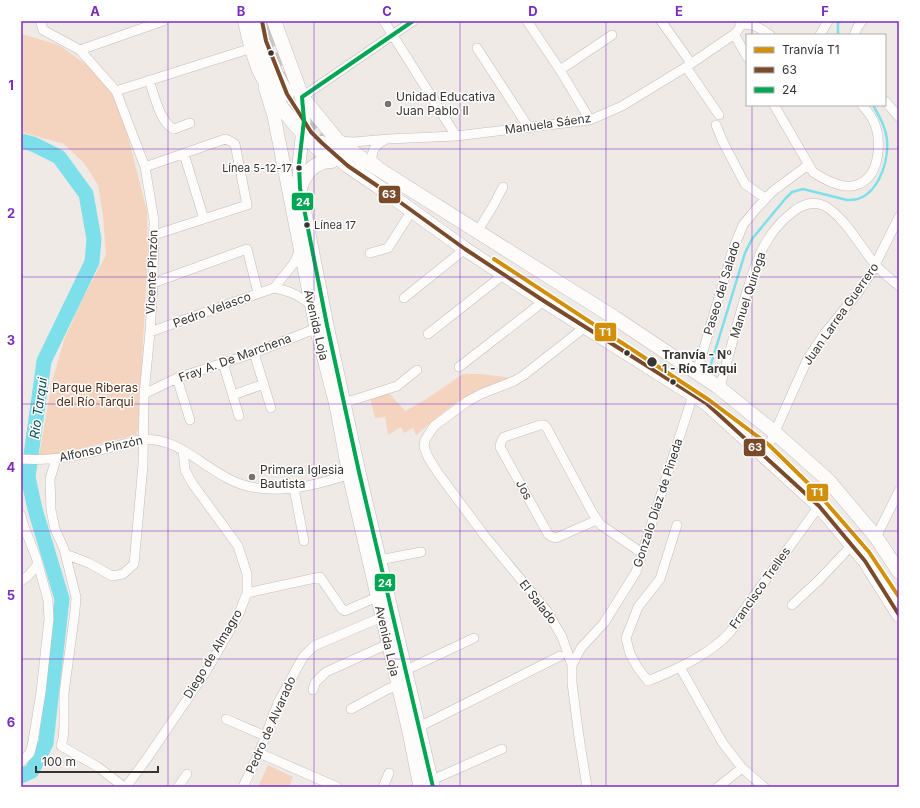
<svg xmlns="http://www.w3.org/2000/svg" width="920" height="808" font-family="Inter,sans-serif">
<rect width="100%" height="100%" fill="#f0eae7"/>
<!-- green -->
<path fill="#f4d3bf" d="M22 34 59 45 91 68 116 98 129 141 147 211 148 256 138 428 136 435 47 457 39 455 52 382 64 340 84 296 106 255 103 216 98 185 84 163 64 144 21 132Z
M463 374H481L512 378 474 392 455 403 416 435 413 428 404 433 401 427 388 435 385 417 375 418 370 398 388 392 405 411C426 401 444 386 463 374Z
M268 765 293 777 289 787H258Z"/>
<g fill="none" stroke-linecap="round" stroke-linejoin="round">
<!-- stream -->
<path stroke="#7cdfea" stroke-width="2.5" d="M838 35V23L840 21
M708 374 745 253 752 239 785 199 792 192 803 189 847 200C876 202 889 164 887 140 886 127 879 116 873 105"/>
<!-- river -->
<path stroke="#7cdfea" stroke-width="15" d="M21 141 33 144 59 157 86 194 94 239 92 262 44 361 28 477 35 509 62 599 46 743 32 771 21 776"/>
<!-- primary-tunnel -->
<path stroke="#cbc5c3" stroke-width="14" stroke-dasharray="14 7" stroke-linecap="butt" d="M262 21 268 44
M269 33 288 84 293 91
M283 84C292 105 306 127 322 143"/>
<!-- street casing -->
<g stroke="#c1bdba" stroke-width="10">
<path id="street" d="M42 21 41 23 43 30 80 50 116 91 145 167 154 220 153 283 150 332 144 394 143 465 134 564 123 574 112 576 89 563 65 554
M384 21 456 136
M527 21 560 70 590 120
M661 21 691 63
M740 25C752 22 761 29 770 35
M734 34 747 57
M820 35 828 21
M854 35 857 28 862 21
M477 48 529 128
M80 50 163 21
M686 67 719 115
M560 70 612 35
M149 80C154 94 160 123 174 129L190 123
M116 91 252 48
M302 97 413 21
M885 101 899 117
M774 105 813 172C825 180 844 191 859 184 881 175 882 138 873 120 870 114 866 110 862 105
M716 125 723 142 745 184 765 198
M339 141 354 142 388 139 456 136 590 120 622 106 686 67 736 33 740 27V21
M184 154 204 219
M379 166 372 160C372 149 375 145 385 140
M145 167 225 139 230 141 235 144 247 205 154 235
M477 232 493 206 503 187
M370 253 388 248 409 215
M153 283 247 249 258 293
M274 288 294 263 300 250
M404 298 465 249
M585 327 524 375 514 381 481 394 468 401 434 426 425 440 424 447 428 457 438 473 484 535 547 611 562 637 572 665V683L579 737 587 787
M150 332 274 288C290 291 299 295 312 306
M428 334 503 275
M254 353 271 408
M223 363 239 416
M459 367 544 301
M697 372 732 252 743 225 756 209 773 191 808 165
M177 378 190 420
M720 387C729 355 737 323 747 291 752 276 756 260 764 246 771 233 782 220 794 211 803 204 814 201 825 206 845 218 860 246 874 263 881 272 891 279 899 286
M144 394 177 378 254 353 322 326
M233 395 264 384
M338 405 397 386 417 370
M764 456 808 358 825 333 856 295 871 273 899 217
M21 459C63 462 102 450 142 439 178 438 199 464 229 479 267 499 315 486 353 473
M56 459 50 479 51 510 55 529 64 549 76 597 75 611 64 693V727L63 739 61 746 98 767 124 787
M294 488 304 541
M21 515 23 524 36 557 48 600 49 619 41 692 33 741 30 753 21 762
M597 520 556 538 552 537 548 534 500 447 501 442 504 437 540 425H544L547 428 592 512 601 525 642 553
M677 525 660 579 638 607 626 638 630 654 638 668 648 681C677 669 710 655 731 631 735 626 738 620 741 614L819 506
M876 537 899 491
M379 560 421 552
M21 581 28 576 38 564
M247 593 320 577 342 609 345 611 377 597
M792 605 819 580 852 545
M572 665 581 648 604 623 636 572 693 395
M680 667 722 742 742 768 764 787
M406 670 474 638
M313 690 315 683 326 672 388 644
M351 709 388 689 398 685
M226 719 265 736
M419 727 560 656
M259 753 337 787
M432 780 502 749
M126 787 148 757 207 670 238 616 247 593V574L238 546 192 483 185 470 183 450
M178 787 187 774
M243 787 259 753 278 703 303 657 314 646 382 617
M383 787 389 773
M718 787 742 768"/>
</g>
<!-- secondary casing -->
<g stroke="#c1bdba" stroke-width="14">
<path id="secondary" d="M265 87 274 116 316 328 336 405 349 475 409 732 420 787
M302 97 304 120 299 164 300 188 327 325 359 472 433 787"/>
</g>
<!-- primary casing -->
<g stroke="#c1bdba" stroke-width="15">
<path id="primary" d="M245 21C249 38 253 58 261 74 277 105 299 132 325 155
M251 21 258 31 276 74 287 94
M274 21 302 97 338 141 364 160 615 318 717 386 774 432 828 480 876 537 899 572
M322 143 348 166 379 187 465 249 544 301 706 403 819 506 865 561 899 615
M300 188C305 173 314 161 332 161"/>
</g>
<!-- street -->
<use href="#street" stroke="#fdfcfb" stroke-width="9"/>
<!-- secondary -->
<use href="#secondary" stroke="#fdfcfb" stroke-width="13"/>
<!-- primary -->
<use href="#primary" stroke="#fdfcfb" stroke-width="14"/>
<!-- bus-1 casing -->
<g stroke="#fff" stroke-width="7">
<path id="bus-1" d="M262 21 266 41 287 94 311 132 322 143 348 166 379 187 465 249 544 301 706 403 819 506 865 561 899 615"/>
</g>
<!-- bus-2 casing -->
<g stroke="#fff" stroke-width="7">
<path id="bus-2" d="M413 21 302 97 304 120 299 164 300 188 327 325 359 472 433 787"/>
</g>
<!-- bus-1 -->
<use href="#bus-1" stroke="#7a4b2a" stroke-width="4"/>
<!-- bus-2 -->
<use href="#bus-2" stroke="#00a651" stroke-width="4"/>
<!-- tram-1 casing -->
<g stroke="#fff" stroke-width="7">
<path id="tram-1" d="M494 259 709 400 769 445 815 490 869 552 899 597"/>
</g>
<!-- tram-1 -->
<use href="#tram-1" stroke="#d18f0a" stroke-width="4"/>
</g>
<!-- grid -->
<path fill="none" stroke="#7b2cbf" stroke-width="1" stroke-opacity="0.55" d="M168 21V787M314 21V787M460 21V787M606 21V787M752 21V35M752 105V787M21 149H899M21 277H899M21 404H899M21 531H899M21 659H899"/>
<!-- markers -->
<g fill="#373331" stroke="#fff" stroke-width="1.5">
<circle cx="271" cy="53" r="3.5"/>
<circle cx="299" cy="168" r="3.5"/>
<circle cx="307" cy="225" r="3.5"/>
<circle cx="627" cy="353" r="3.5"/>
<circle cx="652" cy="362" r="5.5"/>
<circle cx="673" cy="382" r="3.5"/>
</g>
<g fill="#787371" stroke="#fff" stroke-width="1.5">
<circle cx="388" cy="104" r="4"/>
<circle cx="252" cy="477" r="4"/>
</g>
<g text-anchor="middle" stroke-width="3" stroke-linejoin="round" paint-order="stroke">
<!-- bus labels -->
<g font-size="11" fill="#373331" stroke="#fff" text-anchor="end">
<text x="292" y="172">Línea 5-12-17</text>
<text x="314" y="229" text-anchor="start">Línea 17</text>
</g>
<!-- poi labels -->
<g font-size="12" fill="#373331" stroke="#fff" text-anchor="start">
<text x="396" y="101">Unidad Educativa<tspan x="396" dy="14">Juan Pablo II</tspan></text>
<text x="260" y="474">Primera Iglesia<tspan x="260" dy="14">Bautista</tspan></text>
</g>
<!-- street labels -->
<g font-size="12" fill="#373331" stroke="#fff">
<text transform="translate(548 124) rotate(-8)" y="4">Manuela Sáenz</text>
<text transform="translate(152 272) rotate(-88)" y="4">Vicente Pinzón</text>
<text transform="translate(722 288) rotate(-73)" y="4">Paseo del Salado</text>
<text transform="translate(748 295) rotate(-72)" y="4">Manuel Quiroga</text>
<text transform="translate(212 310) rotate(-20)" y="4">Pedro Velasco</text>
<text transform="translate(841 314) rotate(-55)" y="4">Juan Larrea Guerrero</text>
<text transform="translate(316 325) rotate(77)" y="4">Avenida Loja</text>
<text transform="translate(235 358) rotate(-20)" y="4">Fray A. De Marchena</text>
<text transform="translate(101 449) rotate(-12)" y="4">Alfonso Pinzón</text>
<text transform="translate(524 490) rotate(61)" y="4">Jos</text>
<text transform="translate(658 503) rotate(-72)" y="4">Gonzalo Díaz de Pineda</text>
<text transform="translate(760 588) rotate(-55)" y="4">Francisco Trelles</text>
<text transform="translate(538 602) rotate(52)" y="4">El Salado</text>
<text transform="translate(387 641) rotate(77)" y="4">Avenida Loja</text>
<text transform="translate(213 654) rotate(-59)" y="4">Diego de Almagro</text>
<text transform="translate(271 725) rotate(-66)" y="4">Pedro de Alvarado</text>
</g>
<!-- stop labels -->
<g font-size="12" font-weight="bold" fill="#373331" stroke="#fff" text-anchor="start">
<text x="662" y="359">Tranvía - Nº<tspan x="662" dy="14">1 - Río Tarqui</tspan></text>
</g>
<!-- park labels -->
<g font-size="12" fill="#4f2d17" stroke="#fff">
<text x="95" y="392">Parque Riberas<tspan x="95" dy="14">del Río Tarqui</tspan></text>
</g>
<!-- water labels -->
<g font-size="13" font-style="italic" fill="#0e4d54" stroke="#fff">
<text transform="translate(38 408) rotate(-82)" y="5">Río Tarqui</text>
</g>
</g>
<g stroke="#fff" stroke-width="1.5">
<rect x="378" y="185" width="23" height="19" rx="4" fill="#7a4b2a"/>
<rect x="291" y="192" width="23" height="19" rx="4" fill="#00a651"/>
<rect x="594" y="322" width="23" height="20" rx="4" fill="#d18f0a"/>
<rect x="743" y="438" width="23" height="19" rx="4" fill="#7a4b2a"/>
<rect x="806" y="483" width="23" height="19" rx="4" fill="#d18f0a"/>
<rect x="374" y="573" width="22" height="19" rx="4" fill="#00a651"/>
</g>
<g font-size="11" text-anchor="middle" font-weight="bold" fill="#fff">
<text x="389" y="198">63</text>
<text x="303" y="206">24</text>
<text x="605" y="336">T1</text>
<text x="755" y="451">63</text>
<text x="817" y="496">T1</text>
<text x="385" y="587">24</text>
</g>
<!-- border -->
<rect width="920" height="808" fill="none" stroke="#ffffff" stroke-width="44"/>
<!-- legend -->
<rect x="746" y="34" width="140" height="72" fill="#ffffff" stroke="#afadad"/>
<rect x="754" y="47" width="20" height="6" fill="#d18f0a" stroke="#afadad"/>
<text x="782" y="54" font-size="12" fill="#373331">Tranvía T1</text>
<rect x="754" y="67" width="20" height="6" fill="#7a4b2a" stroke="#afadad"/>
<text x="782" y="74" font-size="12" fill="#373331">63</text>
<rect x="754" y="87" width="20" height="6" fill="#00a651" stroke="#afadad"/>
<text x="782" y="94" font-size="12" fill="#373331">24</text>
<!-- scale -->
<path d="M36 766v6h122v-6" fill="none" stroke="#373331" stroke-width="2"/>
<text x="42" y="766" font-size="12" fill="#373331" stroke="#ffffff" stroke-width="3" paint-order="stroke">100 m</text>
<rect x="22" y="22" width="876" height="764" fill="none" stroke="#7b2cbf" stroke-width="1.5"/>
<g font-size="13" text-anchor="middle" font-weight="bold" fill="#7b2cbf">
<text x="95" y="16">A</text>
<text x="241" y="16">B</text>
<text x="387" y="16">C</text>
<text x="533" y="16">D</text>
<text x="679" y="16">E</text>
<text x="825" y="16">F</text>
<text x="11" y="90">1</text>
<text x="11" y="218">2</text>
<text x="11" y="345">3</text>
<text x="11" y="472">4</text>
<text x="11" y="600">5</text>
<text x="11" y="727">6</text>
</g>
</svg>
